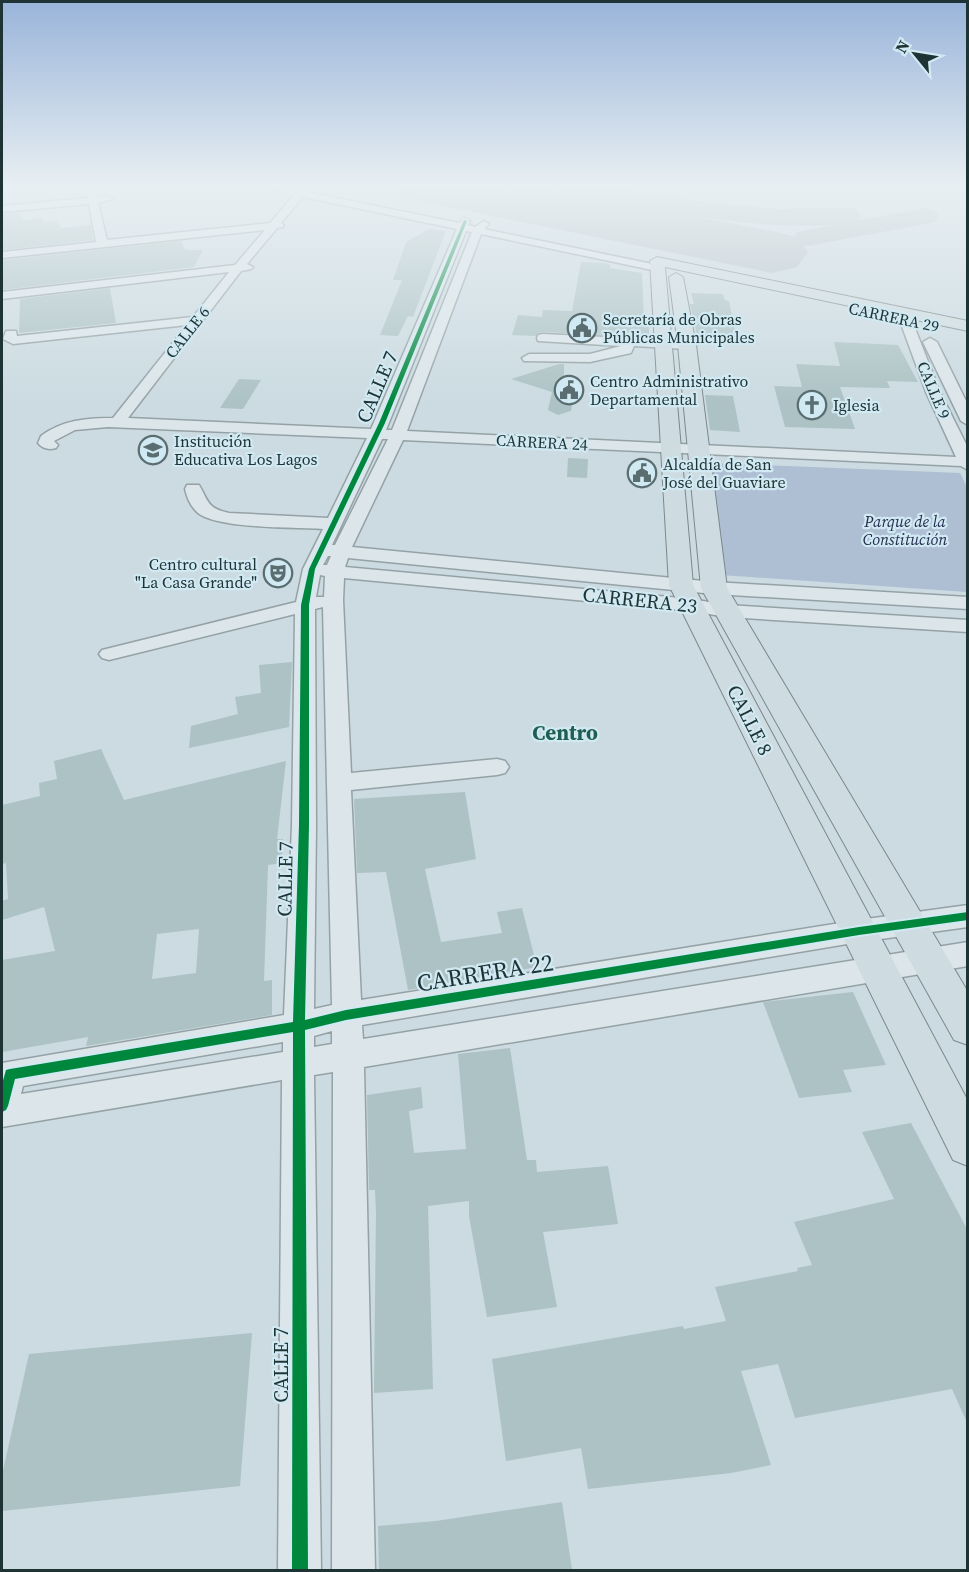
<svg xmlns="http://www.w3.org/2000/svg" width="969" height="1572" font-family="'Source Serif 4',serif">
<rect width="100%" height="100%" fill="#cbdbe1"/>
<!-- green -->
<path fill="#aebed3" d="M711 463 960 473 967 487V592L721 575Z"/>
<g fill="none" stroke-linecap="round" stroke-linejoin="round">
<!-- taxiway -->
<path fill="#b4c0c5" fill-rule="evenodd" d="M548 184H602L704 202 776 209 848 208 857 210 861 216 858 220 926 208 935 210 939 216 935 222 926 224 807 246 797 244 793 238 797 232 834 225C741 230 650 208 560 191L551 189Z"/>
<!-- runway -->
<path fill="#b4c0c5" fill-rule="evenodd" d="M394 184H521L772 231 797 237 808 252 797 267 772 273 424 202 403 197Z"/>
</g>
<!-- building -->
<path fill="#acc2c4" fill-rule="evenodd" d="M19 213 24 220 42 218 44 222 56 221 61 228 91 225 93 240 2 250V214Z
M429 229 446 231 413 317 408 316 398 336 380 335 402 280H393L406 242Z
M181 241 185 250H203L194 267 2 290V260Z
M581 262 605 263 610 265V268L642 273 644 320 649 321V337L543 332 538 333 535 336 512 335 518 315 542 317 543 310 572 311Z
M110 288 116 323 19 333 20 299Z
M691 293 723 294 725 300 729 301 737 340H698L690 304H694Z
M834 342 898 345 918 382 887 381 890 388 840 387 855 429 785 427 774 386 802 387 796 364 840 366Z
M559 364H564V384L576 381 571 411 558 415 548 410 552 392 511 379Z
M239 379 261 380 243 409 220 408Z
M705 395 733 396 740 432 710 430Z
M568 458 588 459 587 478 567 477Z
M631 461 652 462V483L631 482Z
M292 662 289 727 189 748 191 726 238 714 235 697 261 693 259 665Z
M101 749 124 800 286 761 277 839H283L282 863 268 865 264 981 272 980V1015L86 1046 88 1037 2 1052V960L55 951 44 907 2 920V901L8 899 6 863 2 864V805L40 796 39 783 57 779 54 761ZM199 929 196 973 152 979 157 934Z
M465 792 476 859 425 869 441 942 502 933 497 912 522 908 537 967 408 990 386 872 357 873 354 799Z
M853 992 886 1065 843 1070 852 1092 799 1098 763 1002Z
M510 1048 527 1160H536L537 1172 608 1166 618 1224 543 1232 557 1307 487 1317 469 1216V1201L428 1206 433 1389 374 1393 376 1212 375 1190H369L367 1095 421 1087 423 1108 409 1111 414 1153 466 1149 458 1054Z
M911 1123 968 1231V1425L952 1389 795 1418 778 1364 741 1371 771 1465 731 1473 588 1489 581 1448 506 1461 492 1359 683 1326 684 1329 726 1321 715 1287 798 1271 797 1268 812 1265 794 1222 894 1199 862 1132Z
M252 1333 240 1486 2 1511V1475L29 1354Z
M562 1502 572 1570H379L378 1526 436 1521Z"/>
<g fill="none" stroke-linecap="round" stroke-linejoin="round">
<!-- minor casing -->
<g stroke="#94a2a6" stroke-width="3">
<path id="minor" d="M87 184H93L97 197 108 196 113 199 98 203 107 240 270 223 294 195 251 184H269L298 190 304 186 309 189 307 192 459 223 465 218 470 221 468 225 475 227 484 221 489 224 484 229 657 265 663 268 657 271 481 234 407 431 956 457 926 392 897 313 903 309 909 313 940 392 968 448V470L961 466 403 440 352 547 714 582 968 597V609L714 594 348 558 345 567 691 599 727 605 968 620V632L727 617 691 611 344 578 343 600 351 773 497 759 505 761 509 767 505 773 497 775 351 790 361 1000 859 920 968 905V927L859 942 362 1025 363 1039 968 942V966L364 1067 375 1570H332L333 1072 314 1075 321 1570H278L282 1080 2 1127V1063L284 1015 292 825 295 614 109 660 102 658 99 654 102 650 296 602 303 569 323 529C294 527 219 529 198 513 191 507 187 498 185 489L187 485H199C209 502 207 508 229 513L328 518 367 438 108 427 75 430 54 441 58 445 56 448C49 450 43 449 38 443L41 436C62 420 87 418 113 418L187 325 13 344 3 339 6 331H16L17 336 193 317 229 272 2 299V292L235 265 265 230 2 258V252L96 242 89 204 2 212V206L88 198ZM303 197 457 229 371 429 128 418 241 271 251 269 253 267 247 264 277 228 283 227 284 225 281 223ZM466 231 472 232 392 430H386ZM382 439H388L335 545H332ZM328 556H331L327 565H323ZM320 575 325 576 324 597H316ZM323 607 332 1005 314 1009 316 825 315 609ZM332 1031V1044L314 1047V1036ZM283 1042V1052L21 1094 23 1086Z
M543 334 687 341 694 345 687 349 634 346 631 353 590 362 524 361 522 358 529 354H590L621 346 538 341 537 338 538 335Z
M930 338 937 342 968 405V425L961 421 923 342Z"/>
</g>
<!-- major casing -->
<g stroke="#7b888c" stroke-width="2">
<path id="major" d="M657 257 968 321V331L665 267 693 585 968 1101V1166L953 1160 669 585 650 261Z
M676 273 683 277 696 345 727 588 968 992V1045L954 1040 701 588 678 345 669 277Z"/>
</g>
<!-- minor -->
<use href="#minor" fill="#dce6ea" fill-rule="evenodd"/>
<!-- major -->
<use href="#major" fill="#cedce1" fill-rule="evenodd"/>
<!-- cycleway casing -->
<g stroke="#d1e9f3" stroke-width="4">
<path id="cycleway" d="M464 220 467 221 385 423 315 569 309 605V825L305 1020 346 1010 859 927 968 912V920L859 935 346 1020 305 1030 308 1570H292L293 1032 15 1079 8 1106 6 1110 2 1112V1084L6 1070 10 1069 293 1022 299 825 301 605 309 569 379 423Z"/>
</g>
<!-- cycleway -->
<use href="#cycleway" fill="#00873e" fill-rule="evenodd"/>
</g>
<!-- sky -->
<linearGradient id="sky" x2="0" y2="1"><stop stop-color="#99b4da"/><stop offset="0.46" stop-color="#e8eff2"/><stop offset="1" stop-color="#e8eff2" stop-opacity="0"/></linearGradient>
<rect width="969" height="404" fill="url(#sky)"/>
<!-- icons -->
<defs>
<g id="civic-ring" transform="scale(1.5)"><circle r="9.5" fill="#d1e9f3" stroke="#5a6e71" stroke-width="1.5"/><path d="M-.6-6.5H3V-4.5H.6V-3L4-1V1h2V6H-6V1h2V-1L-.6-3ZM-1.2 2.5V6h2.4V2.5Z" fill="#5a6e71"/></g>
<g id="church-ring" transform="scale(1.5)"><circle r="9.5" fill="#d1e9f3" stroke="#5a6e71" stroke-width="1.5"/><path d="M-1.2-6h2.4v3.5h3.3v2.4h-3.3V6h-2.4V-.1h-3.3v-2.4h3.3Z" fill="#5a6e71"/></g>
<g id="school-ring" transform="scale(1.5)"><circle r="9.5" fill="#d1e9f3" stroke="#5a6e71" stroke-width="1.5"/><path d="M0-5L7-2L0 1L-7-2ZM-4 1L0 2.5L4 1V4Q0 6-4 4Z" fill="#5a6e71"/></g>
<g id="theatre-ring" transform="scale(1.5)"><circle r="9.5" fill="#d1e9f3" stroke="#5a6e71" stroke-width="1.5"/><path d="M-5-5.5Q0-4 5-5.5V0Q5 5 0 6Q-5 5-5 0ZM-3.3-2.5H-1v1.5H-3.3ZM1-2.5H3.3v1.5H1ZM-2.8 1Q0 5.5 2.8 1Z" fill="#5a6e71"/></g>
</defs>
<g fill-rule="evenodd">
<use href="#civic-ring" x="582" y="328"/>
<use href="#civic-ring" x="569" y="390"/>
<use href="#church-ring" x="812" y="405"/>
<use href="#school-ring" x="153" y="450"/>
<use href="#civic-ring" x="642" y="473"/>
<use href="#theatre-ring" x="278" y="573"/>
</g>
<g text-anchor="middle" stroke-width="4.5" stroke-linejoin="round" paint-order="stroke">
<!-- far-street labels -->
<g font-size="16" fill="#1d3334" stroke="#d1e9f3">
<text transform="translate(894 317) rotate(12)" y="6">CARRERA 29</text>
<text transform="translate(187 332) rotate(-52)" y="6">CALLE 6</text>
<text transform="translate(934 390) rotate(67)" y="6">CALLE 9</text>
<text transform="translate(542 442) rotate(3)" y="6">CARRERA 24</text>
</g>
<!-- far-poi labels -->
<g font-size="16" fill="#1d3334" stroke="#d1e9f3" text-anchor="start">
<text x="603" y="325">Secretaría de Obras<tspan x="603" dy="18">Públicas Municipales</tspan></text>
<text x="590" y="387">Centro Administrativo<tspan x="590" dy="18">Departamental</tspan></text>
<text x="833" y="411">Iglesia</text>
<text x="174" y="447">Institución<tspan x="174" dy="18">Educativa Los Lagos</tspan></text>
<text x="663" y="470">Alcaldía de San<tspan x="663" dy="18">José del Guaviare</tspan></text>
<text x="257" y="570" text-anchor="end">Centro cultural<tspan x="257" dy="18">"La Casa Grande"</tspan></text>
</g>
<!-- far-park labels -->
<g font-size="16" font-style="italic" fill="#252d4f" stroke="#d1e9f3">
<text x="905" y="527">Parque de la<tspan x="905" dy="18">Constitución</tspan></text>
</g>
<!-- street labels -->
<g font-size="20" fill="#1d3334" stroke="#d1e9f3">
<text transform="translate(377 387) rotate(-67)" y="7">CALLE 7</text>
<text transform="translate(640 600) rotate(6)" y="7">CARRERA 23</text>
<text transform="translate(750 720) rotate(63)" y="7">CALLE 8</text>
<text transform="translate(285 879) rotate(-89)" y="7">CALLE 7</text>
<text transform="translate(281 1365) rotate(-90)" y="7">CALLE 7</text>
</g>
<!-- neighbourhood labels -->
<g font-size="21" font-weight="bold" fill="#1f5e50" stroke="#d1e9f3">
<text x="565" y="740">Centro</text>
</g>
<!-- near-street labels -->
<g font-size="24" fill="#1d3334" stroke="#d1e9f3">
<text transform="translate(485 973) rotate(-9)" y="8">CARRERA 22</text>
</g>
</g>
<!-- border -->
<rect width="969" height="1572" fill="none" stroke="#1d3334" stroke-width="6"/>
<!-- north arrow -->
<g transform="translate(915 54) rotate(300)" stroke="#d1e9f3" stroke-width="4.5" paint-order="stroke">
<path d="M0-4.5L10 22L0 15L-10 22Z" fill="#1d3334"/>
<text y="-9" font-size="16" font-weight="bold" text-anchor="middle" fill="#1d3334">N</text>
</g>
</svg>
